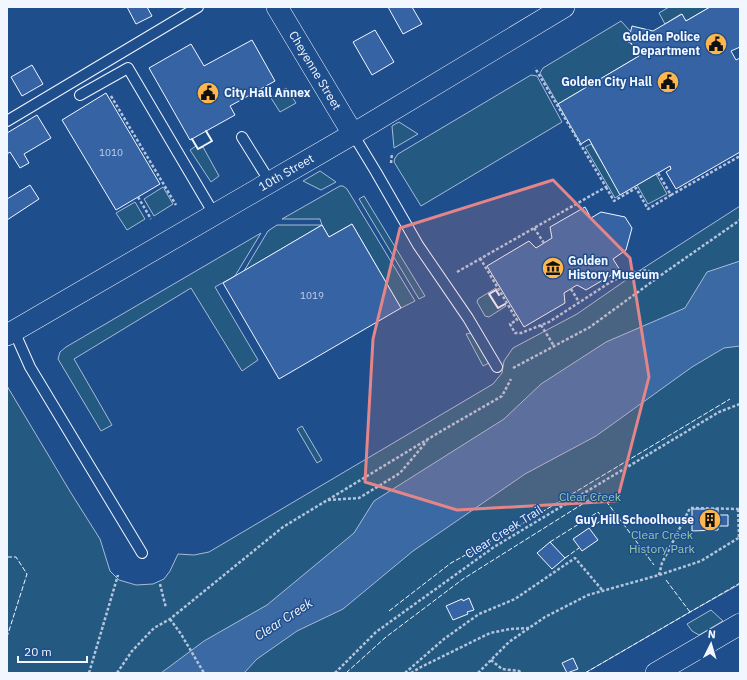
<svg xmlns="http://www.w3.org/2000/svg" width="747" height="680" font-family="'IBM Plex Sans',sans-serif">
<rect width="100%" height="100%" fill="#1f4e8c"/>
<!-- green -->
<path fill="#245a82" stroke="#a8bbd7" d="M669 7H710L686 21 681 14 665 24 659 13Z
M621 21 631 32 628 42 631 43 639 56 558 104 540 73 543 68Z
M531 75 537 76 562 122 421 206 394 162 395 158 398 154Z
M286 88 296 103 280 112 271 98Z
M399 122 418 134 394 148 392 126Z
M591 144 621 194 615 198 585 147Z
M196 146 198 149 203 147 219 176 211 182 190 150Z
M320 171 336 182 321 190 303 181Z
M656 174 667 194 648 204 637 185Z
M340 186H343L347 189 415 301 401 308 352 224 329 237 322 225 244 271 268 231 277 225H322L320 219H282Z
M163 187 173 204 154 216 144 199Z
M364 196 425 296 419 299 359 199Z
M135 202 145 219 127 230 116 213Z
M740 206V584L690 612 585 673H7V386L71 493 100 539 110 571 119 580 136 585 153 584 164 579 170 571 178 554 194 555 209 552 493 384 502 373 504 361 513 348 577 314 642 269Z
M261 233 235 276 215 287 258 360 242 371 191 288 74 359 112 425 101 431 58 359 60 352 66 347Z
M496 288V290L490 294 498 308 505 304 506 306 489 317 485 316 477 302 478 299Z
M471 333 489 363 483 366 466 334Z
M302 426 322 460 317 463 297 429Z
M711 610 723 621 699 635 692 631 687 624Z"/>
<!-- water -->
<path fill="#3b69a3" stroke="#a8bbd7" d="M740 261V346L724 348 692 367 596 436 525 474 413 551 343 609 297 631 257 659 244 673H161L204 641 267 605 354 533 374 501 504 419 541 384 606 342 685 308 707 272Z"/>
<!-- building -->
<path fill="#3563a3" stroke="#f2f6ff" d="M127 7H147L152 16 136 24Z
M388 7H412L422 24 403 34Z
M710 7H740V47L731 51 736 60 740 58V152L676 189 666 172 671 169 670 166 620 195 589 139 581 144 558 104 639 56 631 43 628 42 632 26 653 31 682 14 686 21Z
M375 30 394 62 372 75 353 42Z
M252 40 275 81 230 106 235 115 190 140 149 68 191 44 204 66Z
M32 65 43 84 22 96 11 77Z
M106 93 160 184 116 210 62 120Z
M37 115 51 138 24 154 29 163 20 168 10 152 7 154V133Z
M30 185 39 199 7 220V199Z
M585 207 591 218 601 212 625 217 632 228 626 250 613 259 620 270 586 290 577 285 564 293 565 303 524 327 487 266 529 241 536 248 552 238 550 227Z
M352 224 401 308 279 379 223 283 322 225 329 237Z
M692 509H718V515H728V526H718V530L692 531Z
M589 528 598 540 582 551 573 539Z
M550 542 565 558 552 569 537 553Z
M469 598 474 610 467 612 468 614 453 620 446 606 462 599 463 601Z
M573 658 578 669 567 673 562 663Z"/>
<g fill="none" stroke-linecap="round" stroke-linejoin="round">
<!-- lane casing -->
<g stroke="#f2f6ff" stroke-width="12">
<path id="lane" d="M80 95 128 68 214 214
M7 121 198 7
M353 134 376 172 418 245 468 318 497 367
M242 137 270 182
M14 331 30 367 142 553"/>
</g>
<!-- street casing -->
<g stroke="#f2f6ff" stroke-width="22">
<g id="street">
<path id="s1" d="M277 7 353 134"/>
<path id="s2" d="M7 335 353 134 564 7"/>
<path d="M656 673 740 624"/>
</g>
</g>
<!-- path -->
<path stroke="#b3c4dc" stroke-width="2.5" stroke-dasharray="3 2" stroke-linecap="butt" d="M111 96 176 205
M391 163 392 153
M606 187 614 201 636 188 648 209 671 195 658 173
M671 195 740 156
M138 197 151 219
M534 228 544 243
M480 258 517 320 510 324 515 333H521L549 322 609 283 626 274 647 270 659 276
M457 272 606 187 535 68
M571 289 579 302
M541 325 554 346
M513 368 590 327 664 273 740 220
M328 500 359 498 400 473 427 441
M738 509 739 537
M659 575 662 563 690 508 740 509
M160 584 166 608
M170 619 181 634 204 673
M491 660 502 669 519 671 522 673
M89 673 118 575
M117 673 132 651 154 628 170 619 283 527 438 433 502 396 511 379
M335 673 376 632 494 547 719 412 740 404
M405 673 444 639 479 614 515 599 575 558 603 591
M411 673 421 667 490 633 510 629 529 628
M478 673 509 642 545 617 588 595 659 575 701 561 740 537"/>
<!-- lane -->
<use href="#lane" stroke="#1f4e8c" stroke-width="10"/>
<!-- street -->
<use href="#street" stroke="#1f4e8c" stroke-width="21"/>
<!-- fence -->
<path stroke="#f2f6ff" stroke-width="1" stroke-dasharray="5 2" stroke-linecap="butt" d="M550 542 598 512 604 519 589 528
M7 557H16L27 574 7 637
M565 558 579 548
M666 580 690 612
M389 611 451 563 527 521 730 399
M346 673 386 637 463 579 600 493 654 565
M585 673 740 583"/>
<!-- wall -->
<path stroke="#f2f6ff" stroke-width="2" d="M192 139 198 149 212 141 206 131
M499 295 496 290 489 294 498 308 505 304"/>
</g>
<!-- marked area -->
<path fill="#e38589" fill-opacity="0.2" stroke="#e38589" stroke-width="3" stroke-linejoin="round" d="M553 180 630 258 649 377 617 501 457 510 365 482 373 339 400 228Z"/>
<!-- icons -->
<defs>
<g id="civic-disc" transform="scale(1.15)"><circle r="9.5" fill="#ffb74d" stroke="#1f4e8c"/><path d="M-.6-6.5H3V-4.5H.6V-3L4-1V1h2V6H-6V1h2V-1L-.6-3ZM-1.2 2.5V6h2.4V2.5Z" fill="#111"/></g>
<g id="museum-disc" transform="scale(1.15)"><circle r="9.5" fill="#ffb74d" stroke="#1f4e8c"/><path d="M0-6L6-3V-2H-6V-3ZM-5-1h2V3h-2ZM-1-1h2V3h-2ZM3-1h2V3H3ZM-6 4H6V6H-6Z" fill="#111"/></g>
<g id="building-disc" transform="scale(1.15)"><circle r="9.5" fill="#ffb74d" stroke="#1f4e8c"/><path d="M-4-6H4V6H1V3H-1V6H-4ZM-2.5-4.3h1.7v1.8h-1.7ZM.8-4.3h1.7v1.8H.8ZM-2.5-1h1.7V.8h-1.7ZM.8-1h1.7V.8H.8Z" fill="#111"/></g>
</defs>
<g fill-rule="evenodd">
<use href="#civic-disc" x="716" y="44"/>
<use href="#civic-disc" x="668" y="82"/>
<use href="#civic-disc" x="208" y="93"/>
<use href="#museum-disc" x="553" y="268"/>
<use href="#building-disc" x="710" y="520"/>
</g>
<g text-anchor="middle" stroke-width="3" stroke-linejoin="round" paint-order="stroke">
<!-- number labels -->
<g font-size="10" fill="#c3d1e8">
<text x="111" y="156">1010</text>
<text x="312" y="299">1019</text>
</g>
<!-- poi labels -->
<g font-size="12" font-weight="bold" fill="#f2f6ff" stroke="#1f4e8c" text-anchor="end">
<text x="700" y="41">Golden Police<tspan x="700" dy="14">Department</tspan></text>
<text x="652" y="86">Golden City Hall</text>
<text x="224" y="97" text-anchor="start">City Hall Annex</text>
<text x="568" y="265" text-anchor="start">Golden<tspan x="568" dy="14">History Museum</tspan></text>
<text x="694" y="524">Guy Hill Schoolhouse</text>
</g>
<!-- street labels -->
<g font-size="12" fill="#f2f6ff" stroke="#1f4e8c">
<text dy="4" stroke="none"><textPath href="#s1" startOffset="74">Cheyenne Street</textPath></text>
<text dy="4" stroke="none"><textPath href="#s2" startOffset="323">10th Street</textPath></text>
<text transform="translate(504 532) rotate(-32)" y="4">Clear Creek Trail</text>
</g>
<!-- park labels -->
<g font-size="12" fill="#97c8a6" stroke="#1f4e8c">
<text x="590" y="501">Clear Creek</text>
<text x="662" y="539">Clear Creek<tspan x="662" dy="14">History Park</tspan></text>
</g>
<!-- water labels -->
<g font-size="13" font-style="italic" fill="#f2f6ff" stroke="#1f4e8c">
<text transform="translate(283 619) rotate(-33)" y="5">Clear Creek</text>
</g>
</g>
<!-- border -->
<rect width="747" height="680" fill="none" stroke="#f2f6ff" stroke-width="16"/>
<!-- north arrow -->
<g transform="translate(711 644) rotate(5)" stroke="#1f4e8c" stroke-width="3" paint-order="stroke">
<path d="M0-3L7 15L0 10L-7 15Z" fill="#f2f6ff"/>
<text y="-6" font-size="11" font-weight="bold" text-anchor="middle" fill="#f2f6ff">N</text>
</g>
<!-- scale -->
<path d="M18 656v6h69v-6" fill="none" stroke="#f2f6ff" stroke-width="2"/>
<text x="24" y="656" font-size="12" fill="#f2f6ff" stroke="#1f4e8c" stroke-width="3" paint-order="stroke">20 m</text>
</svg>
